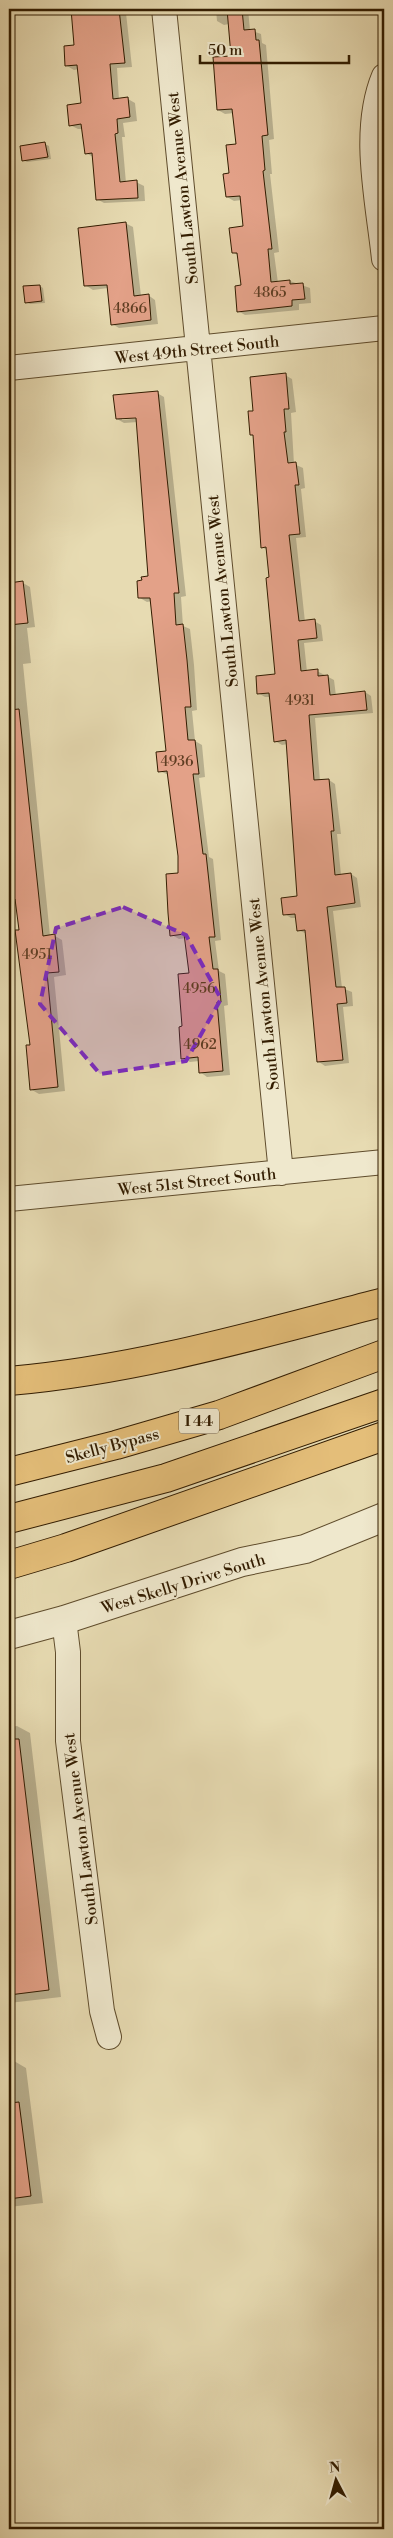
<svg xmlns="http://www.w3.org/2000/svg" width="393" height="2538" font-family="'Libre Bodoni',serif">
<rect width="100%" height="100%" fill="#e7dbb2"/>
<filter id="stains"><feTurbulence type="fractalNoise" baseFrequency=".004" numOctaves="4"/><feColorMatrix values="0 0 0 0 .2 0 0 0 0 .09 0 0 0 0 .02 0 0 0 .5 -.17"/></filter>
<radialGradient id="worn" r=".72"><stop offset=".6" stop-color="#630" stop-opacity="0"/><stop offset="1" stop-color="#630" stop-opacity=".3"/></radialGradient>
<!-- shadow -->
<path fill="#0003" fill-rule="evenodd" d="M72 9H119L126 13 132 67 117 68 119 100 128 99 135 103 137 121 123 123 125 137H122L126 183 136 182 144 186 145 201 104 203 97 199 93 157 86 153 83 129H78L70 125 82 104 79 69 74 70 67 66 75 46Z
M213 9H248L250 30 261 34 262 43 266 45 274 139 269 140 272 174H270L279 252 274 253 278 283 290 281 310 288 311 303 299 304V310L245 315 238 311 242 286 239 256 233 252 245 227 242 200 234 201 227 197 238 145 234 113 225 114 218 110 232 57 229 24 224 25 217 21 216 10Z
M45 144 49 146 51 159 27 162 23 160Z
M125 223 133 227 141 296 148 295 155 300 158 324 119 328 112 324 108 288 93 290 85 285Z
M40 286 43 288 45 303 30 304 26 302Z
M285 375 292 379 296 412 291 413 294 464 303 468 305 488 301 489 306 537 296 538 305 622 314 621 321 625 323 641 304 643 307 672 317 671 334 680 336 696 365 692 371 696 373 713 315 718 320 781 329 780 335 784 341 834H337L341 875 351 874 357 878 361 907 333 911 342 988 352 992 353 1006 343 1007 349 1063 325 1066 319 1062 307 934 298 930 296 918H291L285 914 299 897 288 744 282 745 275 741 271 697H265L258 693 277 675 271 579 267 550 262 547 254 436 251 434 255 412Z
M9 393 14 433 9 434Z
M157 393 164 397 186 596 181 597 183 626 190 629 194 665 197 710 192 711 195 741 202 745 205 777 199 778 209 857 213 859 221 940 215 941 219 971 225 974 228 1005 224 1006 230 1075 207 1077 200 1072 199 1061 190 1062 183 1058 190 974 186 938 179 939 172 935 180 874 179 856 169 775 159 771 167 752 152 601 147 602 140 598 149 577 138 422 124 423 117 419ZM142 416 143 418 122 420V418Z
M9 554 12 584 23 583 30 587 35 627 27 628 31 663 23 664 50 936H55L62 940 66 975 54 977 65 1091 39 1094 32 1090 31 1046 20 931 17 902 11 899 9 872Z
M17 1726 30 1733 61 1997 9 2003V1727Z
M9 2061H14L26 2068 43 2203 9 2207Z"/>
<!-- building -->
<path fill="#e3a188" stroke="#321c00" d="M71 9H119L125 63 110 64 113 99 128 97 130 117 117 119 118 133 115 134 120 182 137 180 138 198 96 200 92 153 85 154 81 124 69 126 67 105 81 103 77 65 65 66 64 46 74 45Z
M227 9H242L244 30 255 29 256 40H259L268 135 262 136 265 170 263 171 272 249H268L271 282 290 280V284L303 283 305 299 292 300V306L237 312 235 286 241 285 237 253H232L229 228 243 226 240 196 226 197 223 174 229 173 226 145 236 144 232 109 217 110 213 57 231 56Z
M45 142 48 157 22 161 20 146Z
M126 222 134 296 149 294 151 320 111 325 107 285 84 286 78 228Z
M40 285 42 301 25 303 23 286Z
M286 373 289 409H284L286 432H284L288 463 296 462 299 485H295L300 534 289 535 299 621 315 619 317 638 298 640 301 671 318 669V676L328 675 330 695 365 691 367 710 309 715 314 780 329 779 334 831H331L335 875 351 873 355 903 327 907 336 987H345L347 1003 337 1004 343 1060 317 1062 305 930 297 931 295 914 283 915 281 898 297 896 286 740 274 742 269 693 257 694 256 676 275 674 266 578 269 577 266 547 261 548 253 435H250L248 411H253L250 377Z
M158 391 179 593H174L176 625 183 624 187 660 191 707H185L188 740H195L199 774H193L203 854H206L215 937H209L213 969H218L221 1002H217L223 1071 199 1073 198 1057 181 1059 179 1027 182 1026 178 974 189 973 184 934 170 936 168 913 166 874 178 873V856L167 771 158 772 156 752 166 751 150 598H138L137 581 142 580 141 577 148 576 136 418 116 419 113 395Z
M23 581 28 623 9 625V583Z
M19 709 43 936 55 934 59 972 47 973 58 1087 30 1090 26 1045H30L15 930H19L15 899H10L9 886V710Z
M9 1739H19L49 1990 9 1995Z
M19 2102 31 2196 9 2199V2103Z"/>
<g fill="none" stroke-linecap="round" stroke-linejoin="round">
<!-- minor casing -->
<g stroke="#5f4c2c" stroke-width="26">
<path id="minor" d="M164 9 281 1173
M384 76C361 131 378 201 384 259
M9 368 384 328
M9 1199 384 1162
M64 1620 68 1652V1741L102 2011 109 2037"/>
</g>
<!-- tertiary casing -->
<g stroke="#5f4c2c" stroke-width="30">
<path id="tertiary" d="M9 1635 64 1620 242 1562 305 1549 384 1517"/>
</g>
<!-- motorway casing -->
<g stroke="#321c00" stroke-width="30">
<path id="motorway" d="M9 1381C137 1370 260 1334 384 1302
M9 1472 116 1445 219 1415 384 1354
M9 1519 166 1478 384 1403
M9 1565 66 1548 384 1436"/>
</g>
<!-- minor -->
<use href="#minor" stroke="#efe8cd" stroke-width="24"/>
<!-- tertiary -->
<use href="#tertiary" stroke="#efe8cd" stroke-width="28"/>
<!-- motorway -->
<use href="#motorway" stroke="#e4be79" stroke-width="28"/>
</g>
<!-- marked area -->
<path fill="#7b2cbf" fill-opacity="0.2" stroke="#7b2cbf" stroke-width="4" stroke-dasharray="10 6" stroke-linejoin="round" d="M123 907 186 935 221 999 186 1061 100 1074 40 1004 56 928Z"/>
<g text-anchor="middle" stroke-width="4" stroke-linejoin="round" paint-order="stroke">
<!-- number labels -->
<g font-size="14" fill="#5e3d22">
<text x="270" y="297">4865</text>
<text x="130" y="313">4866</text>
<text x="300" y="705">4931</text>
<text x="177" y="766">4936</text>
<text x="37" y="959">4951</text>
<text x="199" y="993">4956</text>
<text x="200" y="1049">4962</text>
</g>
<!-- shield labels -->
<rect fill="#efe8cd" stroke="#6b593e" stroke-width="1" x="179" y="1408.5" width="40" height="25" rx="4"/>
<g font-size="15" font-weight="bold" fill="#321c00">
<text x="199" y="1426">I 44</text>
</g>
<!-- street labels -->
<g font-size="16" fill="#321c00" stroke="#efe8cd">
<text transform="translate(182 188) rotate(-96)" y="6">South Lawton Avenue West</text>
<text transform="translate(197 349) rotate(-6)" y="6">West 49th Street South</text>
<text transform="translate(222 591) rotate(-96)" y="6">South Lawton Avenue West</text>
<text transform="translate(263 994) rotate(-96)" y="6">South Lawton Avenue West</text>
<text transform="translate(197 1181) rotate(-6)" y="6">West 51st Street South</text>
<text transform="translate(112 1445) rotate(-15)" y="6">Skelly Bypass</text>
<text transform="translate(183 1583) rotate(-17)" y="6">West Skelly Drive South</text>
<text transform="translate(80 1829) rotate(-97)" y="6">South Lawton Avenue West</text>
</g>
</g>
<!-- margin -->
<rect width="393" height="2538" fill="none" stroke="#e7dbb2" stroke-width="30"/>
<rect x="10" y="10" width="373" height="2518" fill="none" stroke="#321c00" stroke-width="2.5"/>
<rect x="15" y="15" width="363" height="2508" fill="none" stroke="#321c00"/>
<!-- north arrow -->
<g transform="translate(336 2480) rotate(354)" stroke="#efe8cd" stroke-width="4" paint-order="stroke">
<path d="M0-4L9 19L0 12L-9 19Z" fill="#321c00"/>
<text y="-8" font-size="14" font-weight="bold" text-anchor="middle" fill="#321c00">N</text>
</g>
<!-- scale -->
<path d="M200 55v8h149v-8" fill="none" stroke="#321c00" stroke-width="2.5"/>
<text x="208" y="55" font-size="15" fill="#321c00" stroke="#efe8cd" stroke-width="4" paint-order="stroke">50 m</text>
<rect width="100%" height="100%" filter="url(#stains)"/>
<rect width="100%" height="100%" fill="url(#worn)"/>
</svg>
